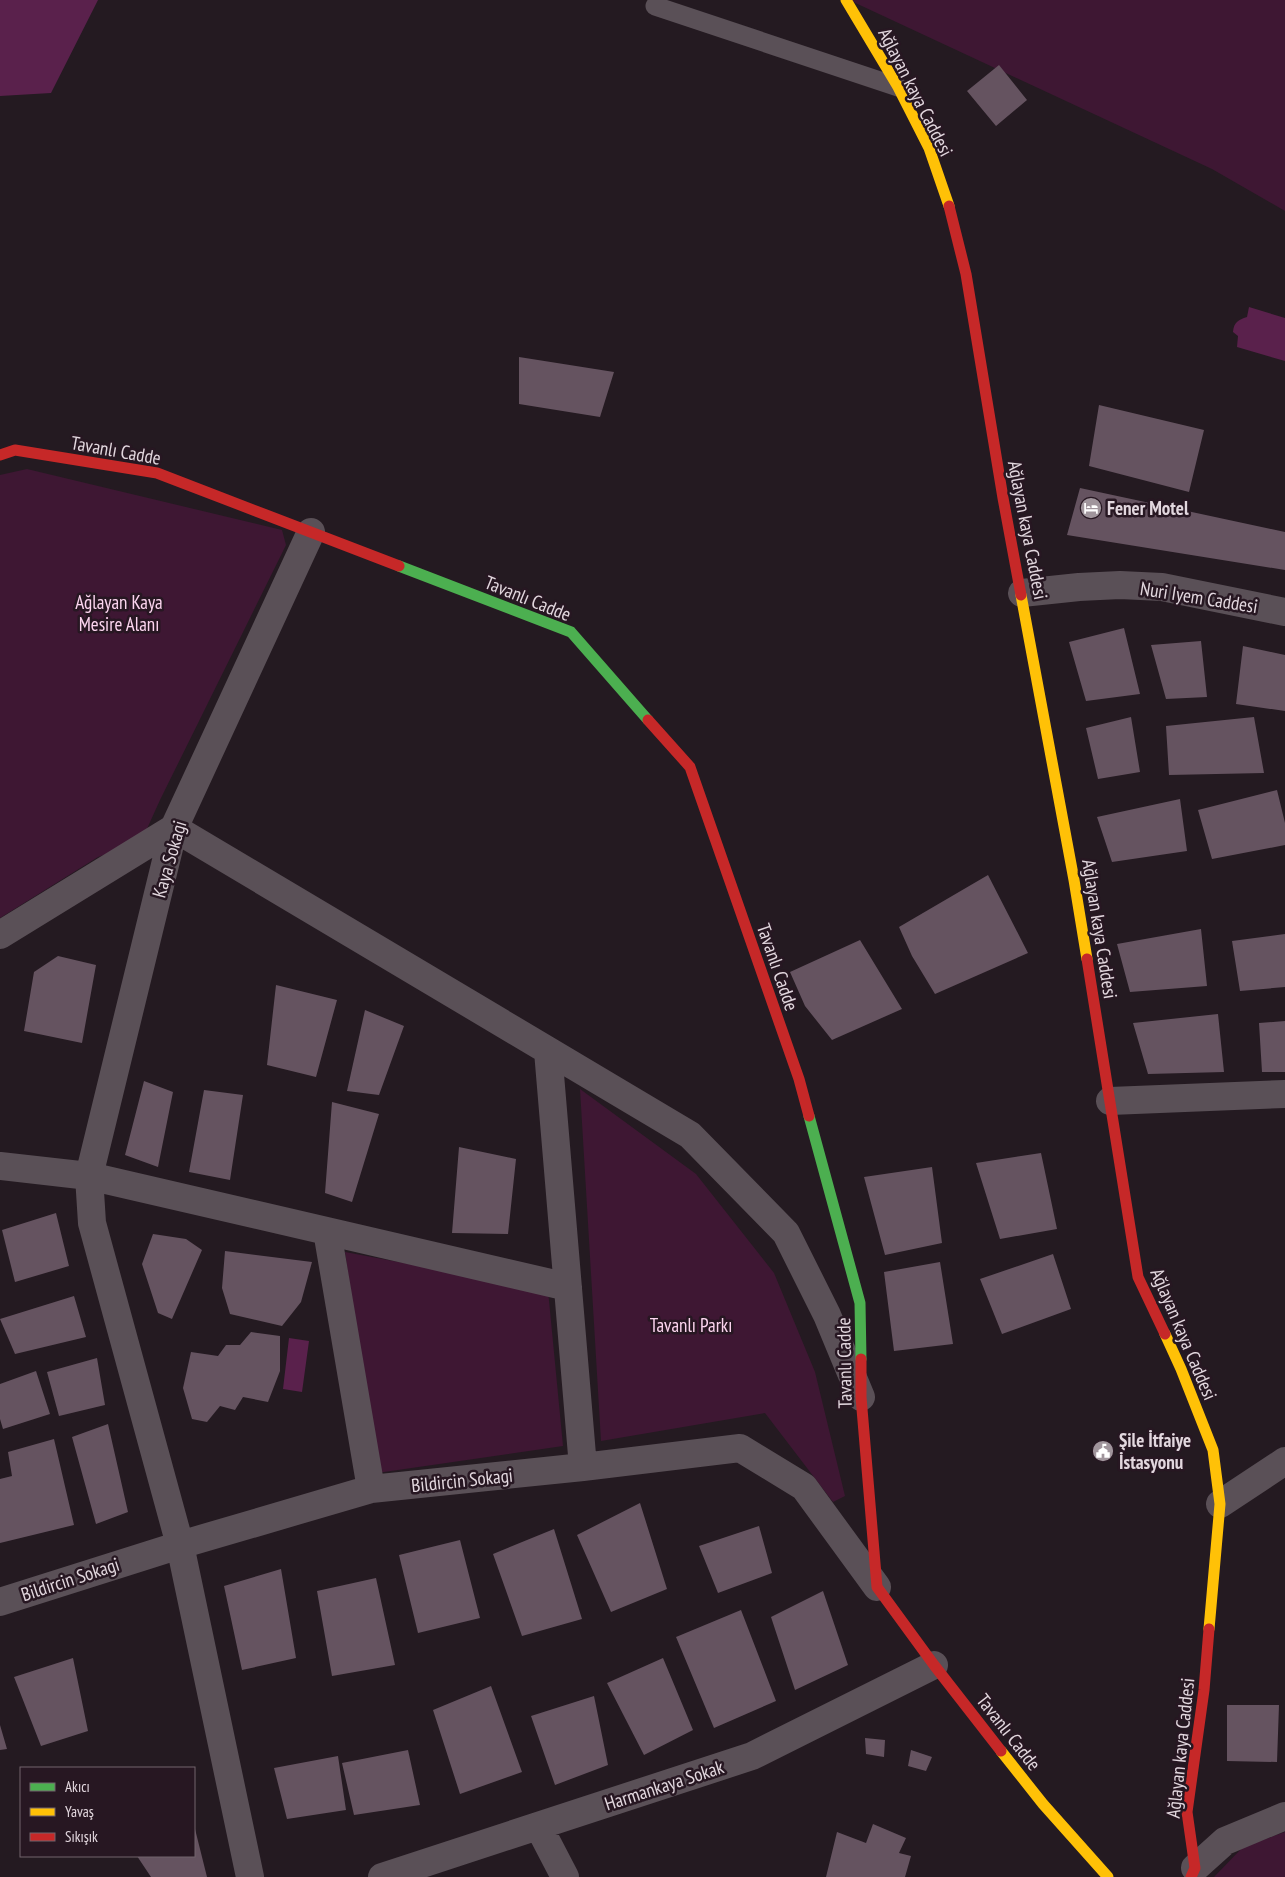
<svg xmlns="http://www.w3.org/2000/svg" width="1285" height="1877" font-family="'PT Sans Narrow',sans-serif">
<rect width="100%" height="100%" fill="#241a21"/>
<!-- green -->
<path fill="#3e1733" d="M849 0H1285V211L1212 169Z
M27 469 282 530 286 545 160 800 141 842 98 857 0 918V475Z
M580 1089 696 1174 774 1273 815 1372 845 1496 833 1502 765 1413 601 1441Z
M345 1252 548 1290 563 1446 377 1473Z
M1285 1832V1877H1214L1243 1847Z"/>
<!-- water -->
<path fill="#5a214c" d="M0 0H98L51 93 0 96Z
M1249 307 1285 318V361L1237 347 1238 336 1233 332C1234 322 1238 320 1247 317Z
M289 1338 309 1341 302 1392 283 1389Z"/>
<!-- building -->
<path fill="#655360" d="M999 65 1027 100 996 126 967 91Z
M519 357 614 372 600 417 519 404Z
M1099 405 1204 430 1189 492 1089 466Z
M1080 488 1285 532V570L1067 535Z
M1124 628 1140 694 1086 701 1069 642Z
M1201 641 1207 697 1166 699 1151 645Z
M1243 646 1285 655V711L1236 704Z
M1131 717 1140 772 1098 779 1086 728Z
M1254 717 1264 773 1169 775 1166 726Z
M1277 790 1285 823V845L1212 859 1198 810Z
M1180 799 1187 851 1112 862 1097 817Z
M988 875 1028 953 935 994 912 956 899 927Z
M1201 929 1207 986 1130 992 1117 944Z
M1285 934V987L1240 991 1232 941Z
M860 940 902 1009 832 1040 805 1006 790 972Z
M58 956 96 965 82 1043 24 1031 34 972Z
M276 985 337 1000 316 1077 267 1065Z
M365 1010 404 1026 379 1095 347 1091Z
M1218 1014 1224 1072 1148 1074 1133 1023Z
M1285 1021V1072H1262L1259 1023Z
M144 1081 173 1092 158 1167 125 1155Z
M204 1090 243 1095 230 1180 189 1172Z
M332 1102 379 1114 352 1202 325 1193Z
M459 1147 516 1159 508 1234 452 1233Z
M1041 1153 1057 1229 1000 1239 976 1163Z
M932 1167 942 1243 885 1255 864 1177Z
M56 1213 69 1266 15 1282 2 1230Z
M153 1234 186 1239 202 1250 172 1319 158 1313 142 1264Z
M225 1251 312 1262 301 1302 282 1326 230 1314 222 1288Z
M1053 1254 1071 1309 1002 1334 980 1279Z
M940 1262 953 1344 894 1351 884 1272Z
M74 1296 86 1337 15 1354 0 1319Z
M251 1332 280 1336V1371L268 1402 243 1397 235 1410 220 1406 207 1422 192 1419 183 1388 191 1352 218 1356 226 1345H240Z
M97 1358 105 1405 59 1416 47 1372Z
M36 1371 50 1414 3 1429 0 1419V1384Z
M108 1424 128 1512 96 1524 72 1437Z
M54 1439 74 1525 0 1543V1479L12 1476 8 1452Z
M640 1503 667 1589 611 1612 577 1535Z
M759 1526 772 1573 718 1593 699 1546Z
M554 1529 582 1619 522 1636 493 1554Z
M460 1540 480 1618 418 1633 399 1555Z
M281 1569 296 1658 242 1670 224 1586Z
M376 1578 395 1665 332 1676 317 1591Z
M823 1591 848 1665 795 1690 771 1617Z
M741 1610 776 1701 714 1728 676 1637Z
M73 1658 88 1731 41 1746 14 1677Z
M663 1658 693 1730 644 1755 607 1683Z
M491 1686 522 1772 460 1794 433 1710Z
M594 1696 608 1765 555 1785 531 1716Z
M1227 1705H1279L1277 1762 1227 1761Z
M0 1725 7 1749 0 1750Z
M865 1738 885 1740 884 1757 866 1754Z
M408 1750 420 1805 354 1815 342 1763Z
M911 1750 932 1757 926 1771 908 1766Z
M338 1756 346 1810 287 1819 274 1768Z
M873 1824 906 1838 899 1853 911 1856 905 1877H826L837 1832 866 1843Z
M194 1825 207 1877H151L137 1856H194Z"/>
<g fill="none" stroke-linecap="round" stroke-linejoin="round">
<!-- lane -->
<path stroke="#5a5057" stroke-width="19" d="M655 6 898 87"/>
<!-- street -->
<path stroke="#5a5057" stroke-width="28" d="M1022 593 1079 587 1120 585 1162 587 1285 612
M0 935 174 828 690 1135 786 1233 827 1315 861 1397
M548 1051 583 1467
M1110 1101 1285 1094
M0 1166 89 1176 568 1287
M327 1231 371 1489
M1220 1504 1285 1461
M0 1602 180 1545 371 1489 583 1467 740 1448 804 1487 877 1587
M539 1827 565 1877
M1195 1868 1225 1841 1285 1816
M250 1877 180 1545 92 1223 89 1176 174 828 311 532
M382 1877 752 1756 934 1665"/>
<!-- fast -->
<path stroke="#4caf50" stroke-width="11" d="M399 566 571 632 648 720
M809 1116 860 1303 861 1359"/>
<!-- slow -->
<path stroke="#ffc107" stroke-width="11" d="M846 0 898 87 929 148 949 206
M1021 595 1074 880 1087 959
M1165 1334 1181 1369 1213 1450 1220 1504 1209 1629
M1001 1751 1043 1804 1108 1877"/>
<!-- jam -->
<path stroke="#c62828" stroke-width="11" d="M949 206 966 274 1003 498 1021 595
M0 455 15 450 157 473 399 566
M648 720 690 767 799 1079 809 1116
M1087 959 1138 1277 1165 1334
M861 1359V1397L877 1587 934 1665 1001 1751
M1191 1877 1195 1868 1187 1812 1204 1690 1209 1629"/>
</g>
<!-- icons -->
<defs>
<g id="hotel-disc" transform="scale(1.125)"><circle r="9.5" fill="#a0959c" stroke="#271722"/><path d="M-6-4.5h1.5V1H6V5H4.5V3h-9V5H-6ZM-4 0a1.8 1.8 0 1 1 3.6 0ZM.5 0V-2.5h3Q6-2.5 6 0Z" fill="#fff"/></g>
<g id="civic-disc" transform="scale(1.125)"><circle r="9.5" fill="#a0959c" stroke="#271722"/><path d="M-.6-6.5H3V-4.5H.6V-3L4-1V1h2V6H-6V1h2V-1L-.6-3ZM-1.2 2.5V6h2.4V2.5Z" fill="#fff"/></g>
</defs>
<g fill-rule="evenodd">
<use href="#hotel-disc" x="1091" y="508"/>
<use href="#civic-disc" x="1103" y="1451"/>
</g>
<g text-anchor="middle" stroke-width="5" stroke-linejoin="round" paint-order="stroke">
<!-- street labels -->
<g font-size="19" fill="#e2d7de" stroke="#271722">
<text transform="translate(916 92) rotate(63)" y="7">Ağlayan kaya Caddesi</text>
<text transform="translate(116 450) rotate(10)" y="7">Tavanlı Cadde</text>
<text transform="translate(1028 530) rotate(79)" y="7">Ağlayan kaya Caddesi</text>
<text transform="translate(1199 597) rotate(9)" y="7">Nuri Iyem Caddesi</text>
<text transform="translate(528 598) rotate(22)" y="7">Tavanlı Cadde</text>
<text transform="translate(169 859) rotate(-74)" y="7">Kaya Sokagi</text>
<text transform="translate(1100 929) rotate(81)" y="7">Ağlayan kaya Caddesi</text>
<text transform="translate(778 967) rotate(71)" y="7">Tavanlı Cadde</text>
<text transform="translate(1184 1334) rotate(67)" y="7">Ağlayan kaya Caddesi</text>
<text transform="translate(844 1363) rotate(-91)" y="7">Tavanlı Cadde</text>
<text transform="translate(462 1480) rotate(-6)" y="7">Bildircin Sokagi</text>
<text transform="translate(70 1579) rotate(-18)" y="7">Bildircin Sokagi</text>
<text transform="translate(1009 1732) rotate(52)" y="7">Tavanlı Cadde</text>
<text transform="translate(1180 1748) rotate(-84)" y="7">Ağlayan kaya Caddesi</text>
<text transform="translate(664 1785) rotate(-18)" y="7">Harmankaya Sokak</text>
</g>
<!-- poi labels -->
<g font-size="19" font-weight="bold" fill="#e2d7de" stroke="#271722" text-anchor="start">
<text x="1107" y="515">Fener Motel</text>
<text x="1119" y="1447">Şile İtfaiye<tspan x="1119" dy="22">İstasyonu</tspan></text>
</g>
<!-- park labels -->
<g font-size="19" fill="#fcd5ef" stroke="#271722">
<text x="119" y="609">Ağlayan Kaya<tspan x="119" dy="22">Mesire Alanı</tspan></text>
<text x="691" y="1332">Tavanlı Parkı</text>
</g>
</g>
<!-- legend -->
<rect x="20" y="1767" width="175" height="90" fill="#271722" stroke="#72646d"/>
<rect x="30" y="1783" width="25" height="8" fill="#4caf50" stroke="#72646d"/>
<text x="65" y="1792" font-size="15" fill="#e2d7de">Akıcı</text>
<rect x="30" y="1808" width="25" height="8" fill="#ffc107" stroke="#72646d"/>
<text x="65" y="1817" font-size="15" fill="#e2d7de">Yavaş</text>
<rect x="30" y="1833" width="25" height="8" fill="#c62828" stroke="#72646d"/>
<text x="65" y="1842" font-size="15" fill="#e2d7de">Sıkışık</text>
</svg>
